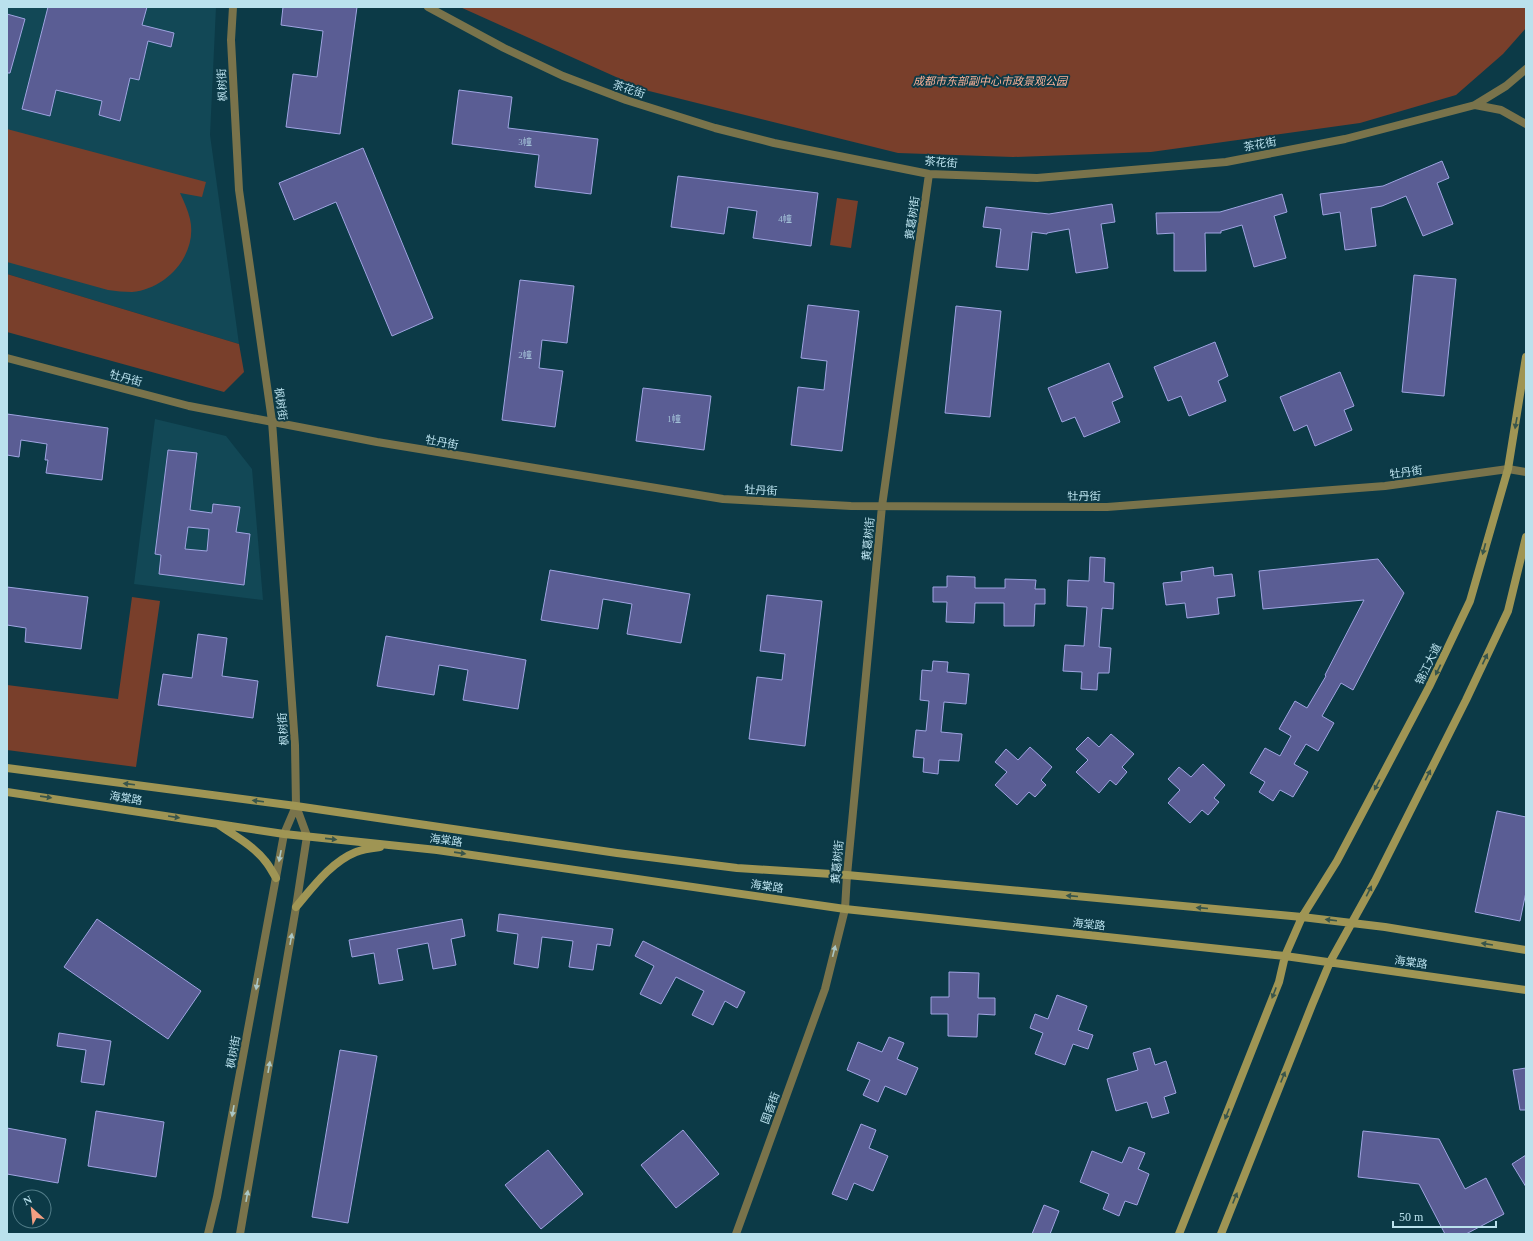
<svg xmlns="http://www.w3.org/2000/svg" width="1533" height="1241" font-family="'Times New Roman','Noto Sans SC',serif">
<rect width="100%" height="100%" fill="#0c3a47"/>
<!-- built -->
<path fill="#124856" d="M7 7H216L210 135 239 344 7 274Z
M155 419 226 436 252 469 263 600 134 584Z"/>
<!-- green -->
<path fill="#793f2b" d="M460 7H1526V28L1503 54 1456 95 1360 123 1151 152 1013 157 898 153 645 90Z
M7 129 206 182 202 197 180 193C184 202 188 210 190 219 198 254 167 289 132 292 124 292 116 291 108 290L7 262Z
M837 198 858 201 851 248 830 245Z
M7 274 239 344 244 372 224 392 7 332Z
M132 597 160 601 136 767 7 750V685L118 699Z"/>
<!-- building -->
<path fill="#5a5d94" stroke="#9fa4e1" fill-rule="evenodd" d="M48 7H147L142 25 174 33 171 47 148 41 139 80 130 78 120 121 99 115 102 101 56 90 50 116 22 109Z
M283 7H357L340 134 286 127 293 74 317 77 323 31 281 25Z
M7 14 25 19 10 73H7Z
M459 90 512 97 508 128 598 139 591 194 535 187 539 155 452 144Z
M363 148 433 318 392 336 336 202 294 220 279 183Z
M1442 161 1449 178 1437 183 1453 224 1423 236 1406 196 1382 206 1371 208 1376 246 1345 250 1340 212 1323 215 1320 194 1383 186Z
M678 176 818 193 811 246 753 238 757 211 728 207 724 234 671 227Z
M1282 194 1287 212 1274 216 1286 258 1254 267 1242 225 1221 231V233H1205L1206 271H1174V233L1157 234 1156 213 1220 212Z
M1112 204 1115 222 1101 224 1108 268 1076 273 1069 229 1047 233V234L1032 232 1028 270 996 267 1001 229 983 227 986 207 1049 214Z
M1414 275 1456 279 1444 396 1402 392Z
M520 280 574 286 567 343 542 340 539 368 563 371 555 427 502 420Z
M808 305 859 311 842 451 791 445 798 387 824 390 827 361 801 358Z
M956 306 1001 311 990 417 945 413Z
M1215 342 1228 376 1218 381 1226 401 1189 416 1181 396 1168 401 1154 367Z
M1109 363 1123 397 1112 402 1120 422 1084 437 1075 417 1062 422 1048 388Z
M1340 372 1354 406 1344 410 1352 430 1315 446 1307 425 1294 431 1280 397Z
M643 388 711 396 704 450 636 441Z
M7 414 108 428 102 480 46 473 48 460H45L47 444 21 440 19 457 7 455Z
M168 450 197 453 190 510 212 513 213 504 240 507 236 532 250 534 244 585 159 574 161 555 155 554ZM188 527 209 529 207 551 185 549Z
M1090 557 1105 558 1104 582 1114 583 1113 609 1102 608 1099 647 1111 648 1109 673H1098L1097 690 1081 689 1082 672 1063 671 1065 645 1084 646 1087 607 1067 606 1068 580 1089 581Z
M1378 559 1404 593 1353 690 1341 683 1322 716 1334 723 1318 751 1306 744 1294 764 1308 772 1293 797 1280 790 1273 801 1259 792 1265 782 1250 773 1265 748 1280 756 1291 736 1279 729 1295 701 1307 708 1326 676 1325 675 1364 600 1263 609 1259 571Z
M1213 567 1214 576 1232 574 1235 596 1217 598 1219 614 1187 618 1185 603 1166 605 1163 583 1182 581 1181 572Z
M550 570 690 594 681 643 627 634 632 604 603 599 598 629 541 620Z
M947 576 975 577V588H1005V579L1036 580 1035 589H1045V604H1035L1034 626H1004V603H975L974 623 946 622 947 602H933V587H947Z
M7 587 88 597 81 649 25 642 26 628 7 625Z
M767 595 822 601 805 746 749 739 757 677 782 680 785 654 760 651Z
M198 634 227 638 222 676 258 681 253 718 158 705 163 674 192 678Z
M386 636 526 660 518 709 463 700 468 670 439 665 434 695 377 686Z
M933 661 948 662 947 672 969 674 966 704 944 702 941 732 962 734 959 761 939 760 938 774 923 772 924 758 913 757 916 730 926 731 929 701 920 700 922 670 932 671Z
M1111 734 1134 754 1122 767 1127 772 1116 785 1110 780 1099 793 1076 772 1088 760 1076 749 1088 737 1099 747Z
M1030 747 1052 767 1041 780 1046 785 1035 797 1029 792 1017 805 995 785 1007 772 995 762 1006 749 1018 760Z
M1203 764 1225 785 1214 798 1219 802 1208 815 1202 810 1190 823 1168 803 1180 790 1168 779 1179 767 1191 777Z
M1497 811 1526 817V892L1520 921 1475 912Z
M499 914 613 929 610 946 597 944 593 970 569 967 573 941 542 937 538 968 514 964 518 934 497 931Z
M97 919 201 991 168 1039 64 967Z
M462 919 465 936 451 939 456 965 433 969 428 943 397 949 403 980 379 984 374 953 352 957 349 940Z
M643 941 745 992 737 1008 725 1001 713 1025 692 1015 704 991 676 977 661 1004 640 994 654 966 635 956Z
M949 972 979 973 978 998H995V1015L978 1014 977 1037 948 1036V1014H931V997H949Z
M1057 995 1087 1006 1078 1030 1093 1035 1088 1049 1073 1044 1065 1065 1035 1054 1043 1033 1030 1028 1035 1014 1048 1019Z
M59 1033 111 1041 104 1085 81 1082 86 1050 57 1046Z
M889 1037 904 1043 897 1059 918 1068 906 1095 885 1086 878 1102 863 1095 870 1080 847 1070 858 1042 882 1052Z
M1150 1048 1155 1065 1166 1061 1176 1093 1164 1097 1169 1113 1152 1118 1147 1102 1116 1111 1107 1079 1138 1070 1133 1053Z
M340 1050 377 1056 348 1223 312 1217Z
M1526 1068V1110H1520L1513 1070Z
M96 1111 164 1122 156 1177 88 1166Z
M861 1124 876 1130 869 1148 888 1156 873 1191 854 1183 847 1200 832 1194Z
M7 1128 66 1139 58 1183 7 1174Z
M683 1130 719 1174 676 1208 641 1165Z
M1363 1131 1439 1139 1465 1189 1486 1178 1504 1214 1466 1234H1445L1419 1184 1358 1177Z
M1129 1147 1145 1153 1138 1169 1149 1174 1137 1205 1125 1201 1119 1216 1103 1209 1109 1194 1080 1182 1092 1151 1122 1163Z
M548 1150 583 1194 541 1229 505 1185Z
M1526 1155V1187L1512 1164Z
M1044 1205 1059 1211 1050 1234H1032Z"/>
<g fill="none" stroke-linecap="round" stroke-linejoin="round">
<!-- minor -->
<path stroke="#79734b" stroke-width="8" d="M428 7 504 48 563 76 626 100 715 128 774 143 929 174 1037 178 1226 162 1345 139 1475 105 1506 86 1526 69
M1475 105 1501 110 1526 124
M7 358 189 406 377 442 723 499 851 506 1107 507 1385 486 1508 469
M736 1234 825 989 845 909 847 875 882 506 929 174"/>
<!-- tertiary -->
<path stroke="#79734b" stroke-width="8" d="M233 7 231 40 239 190 272 421 295 745 296 806 307 836 296 907 240 1234
M1508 469 1526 472
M208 1234 217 1197 284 834 296 806"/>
<!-- secondary -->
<path stroke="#9f9554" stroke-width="8" d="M7 768 296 806 617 853 737 868 847 875 1302 917 1385 927 1526 950
M7 792 284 834 437 850 845 909 1285 956 1526 990
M219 825C235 836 254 846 266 862 270 867 273 873 276 878
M296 907C313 887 331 862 356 852 363 849 372 848 380 847
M1179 1234 1252 1050 1279 982 1285 956 1302 917 1337 861 1429 687 1470 601 1508 469 1526 357
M1221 1234 1312 1005 1330 962 1375 881 1466 700 1508 611 1526 537"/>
</g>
<!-- one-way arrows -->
<defs><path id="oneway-solid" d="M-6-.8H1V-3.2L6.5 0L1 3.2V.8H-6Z"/></defs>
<g fill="#38554b">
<use href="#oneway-solid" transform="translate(1516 423) rotate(100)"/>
<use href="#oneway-solid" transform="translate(1484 549) rotate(105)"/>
<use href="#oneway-solid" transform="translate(1485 659) rotate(-65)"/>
<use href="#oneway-solid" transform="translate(1438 670) rotate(116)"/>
<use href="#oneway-solid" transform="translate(1428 775) rotate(-63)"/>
<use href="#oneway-solid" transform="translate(129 784) rotate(-173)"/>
<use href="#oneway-solid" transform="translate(1377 785) rotate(118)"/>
<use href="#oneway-solid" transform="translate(46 797) rotate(8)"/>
<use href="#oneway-solid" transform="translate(258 801) rotate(-173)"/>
<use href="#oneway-solid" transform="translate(174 817) rotate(9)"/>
<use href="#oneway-solid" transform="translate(331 839) rotate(6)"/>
<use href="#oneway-solid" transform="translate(460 853) rotate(8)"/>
<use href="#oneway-solid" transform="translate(1369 891) rotate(-63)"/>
<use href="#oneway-solid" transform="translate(1072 896) rotate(-175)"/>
<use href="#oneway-solid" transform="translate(1202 908) rotate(-175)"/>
<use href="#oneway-solid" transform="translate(1331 920) rotate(-173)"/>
<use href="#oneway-solid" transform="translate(1487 944) rotate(-171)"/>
<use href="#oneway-solid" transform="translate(1274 993) rotate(111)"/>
<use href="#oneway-solid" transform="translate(1283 1077) rotate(-68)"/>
<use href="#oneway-solid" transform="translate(1227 1114) rotate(112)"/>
<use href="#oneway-solid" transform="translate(1235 1198) rotate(-68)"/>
</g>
<g fill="#aac6c4">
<use href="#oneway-solid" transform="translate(280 856) rotate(101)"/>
<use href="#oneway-solid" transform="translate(291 939) rotate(-80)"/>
<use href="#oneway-solid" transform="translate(834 951) rotate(-76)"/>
<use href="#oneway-solid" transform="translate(257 984) rotate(100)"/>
<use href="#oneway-solid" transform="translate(269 1067) rotate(-80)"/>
<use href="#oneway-solid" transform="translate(233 1111) rotate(100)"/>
<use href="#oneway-solid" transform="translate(247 1196) rotate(-80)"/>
</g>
<g text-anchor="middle" stroke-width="4" stroke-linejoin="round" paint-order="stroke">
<!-- number labels -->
<g font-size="9" fill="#a2c0d7">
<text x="525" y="145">3幢</text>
<text x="785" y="222">4幢</text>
<text x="525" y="358">2幢</text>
<text x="674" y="422">1幢</text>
</g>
<!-- park labels -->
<g font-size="11" font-style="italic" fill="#fdb399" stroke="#0c3a47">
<text x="990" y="85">成都市东部副中心市政景观公园</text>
</g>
<!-- street labels -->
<g font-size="11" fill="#bae1ed" stroke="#0c3a47">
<text transform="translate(222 85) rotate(-93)" y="4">枫树街</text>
<text transform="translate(629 89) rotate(19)" y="4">茶花街</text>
<text transform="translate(1260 144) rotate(-11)" y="4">茶花街</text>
<text transform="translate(941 162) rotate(5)" y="4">茶花街</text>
<text transform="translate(912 218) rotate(-82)" y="4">黄葛树街</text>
<text transform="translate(126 378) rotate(15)" y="4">牡丹街</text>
<text transform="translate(281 404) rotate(82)" y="4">枫树街</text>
<text transform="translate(442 442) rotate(10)" y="4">牡丹街</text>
<text transform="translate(1406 472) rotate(-8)" y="4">牡丹街</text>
<text transform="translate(761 490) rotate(3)" y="4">牡丹街</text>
<text x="1084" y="500">牡丹街</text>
<text transform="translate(868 539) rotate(-85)" y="4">黄葛树街</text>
<text transform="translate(1428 664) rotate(-64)" y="4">锦江大道</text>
<text transform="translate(283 729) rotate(-94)" y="4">枫树街</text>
<text transform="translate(126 798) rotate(9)" y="4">海棠路</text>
<text transform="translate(446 840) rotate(7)" y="4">海棠路</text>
<text transform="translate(837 862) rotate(-85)" y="4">黄葛树街</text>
<text transform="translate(767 886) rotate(8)" y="4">海棠路</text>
<text transform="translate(1089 924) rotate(6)" y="4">海棠路</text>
<text transform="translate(1411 962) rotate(8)" y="4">海棠路</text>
<text transform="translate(233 1052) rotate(-80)" y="4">枫树街</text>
<text transform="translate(770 1108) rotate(-70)" y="4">国香街</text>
</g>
</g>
<!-- border -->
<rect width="1533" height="1241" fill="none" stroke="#bae1ed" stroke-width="16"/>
<!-- north arrow -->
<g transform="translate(32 1209) rotate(333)"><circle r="19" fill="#0c3a47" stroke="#527d89"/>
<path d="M0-3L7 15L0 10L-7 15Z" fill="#f39f82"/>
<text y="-6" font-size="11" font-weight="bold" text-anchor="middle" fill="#bae1ed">N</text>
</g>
<!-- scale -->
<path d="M1393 1221v6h103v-6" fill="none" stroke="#bae1ed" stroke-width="2"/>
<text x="1399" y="1221" font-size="12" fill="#bae1ed" stroke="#0c3a47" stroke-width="3" paint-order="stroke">50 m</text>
</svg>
